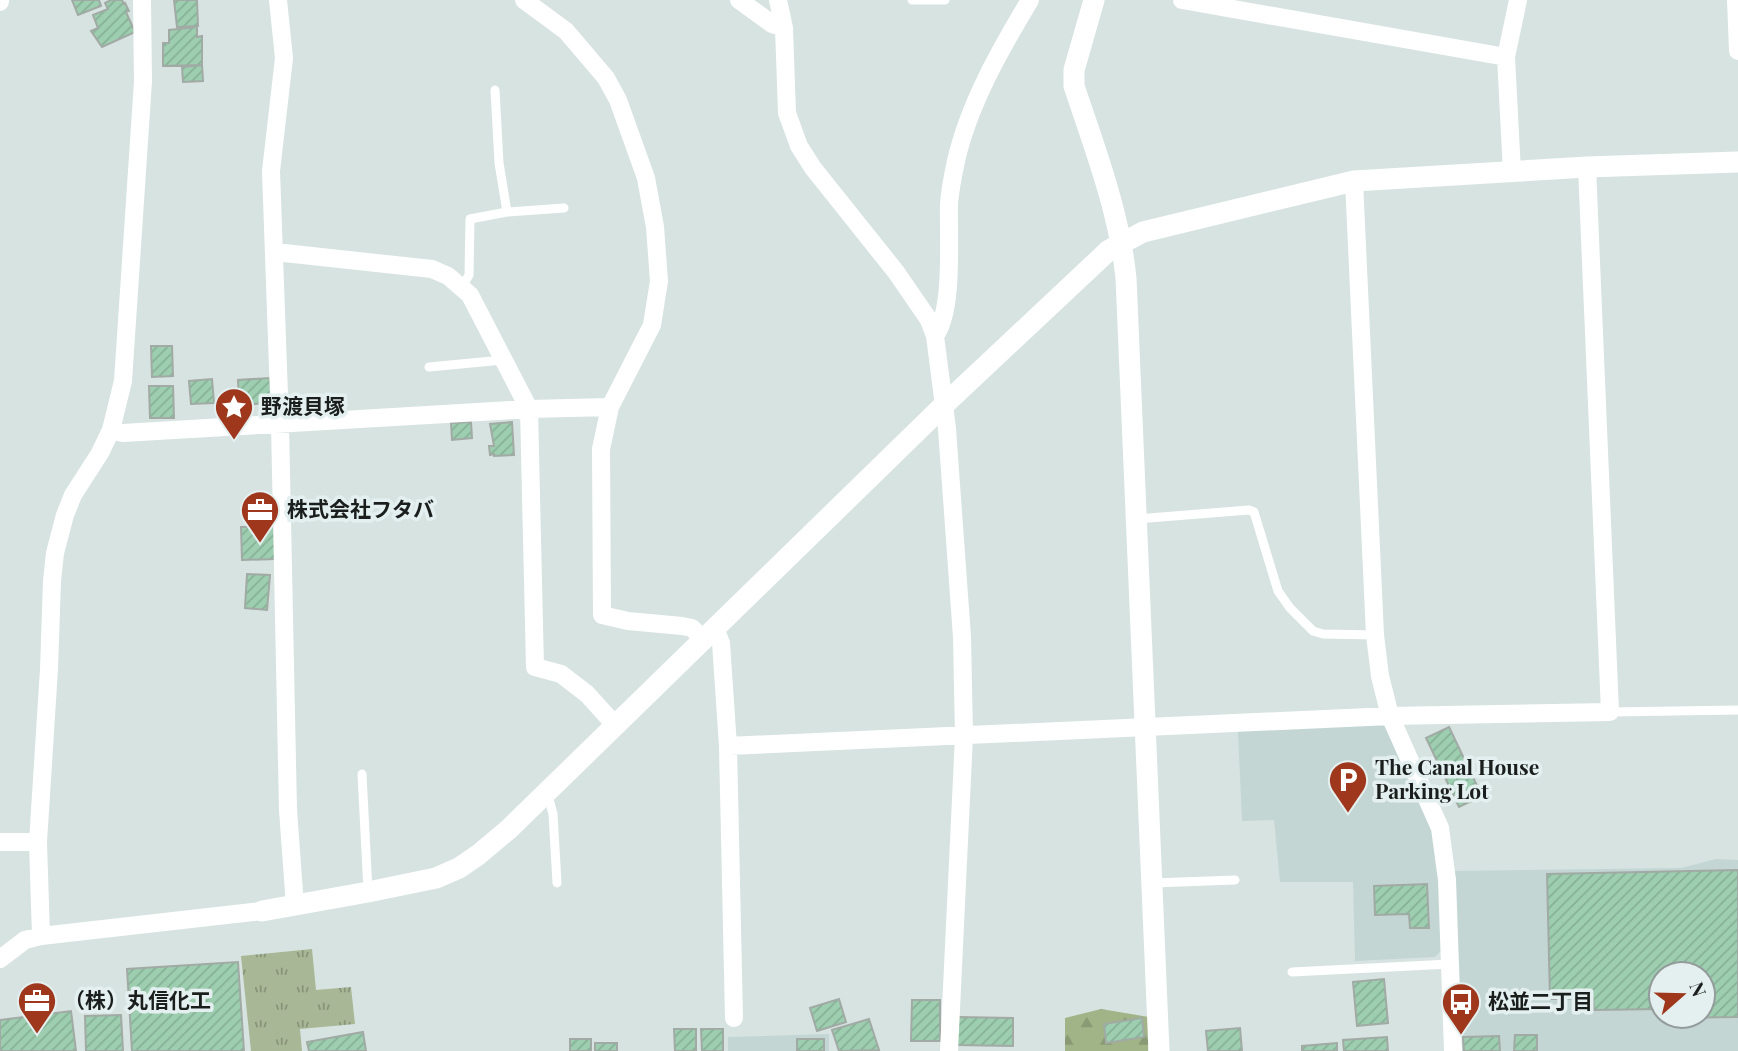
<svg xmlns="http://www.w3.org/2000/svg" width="1738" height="1051" font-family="'Playfair Display','Noto Sans JP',serif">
<defs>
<pattern id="forest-firs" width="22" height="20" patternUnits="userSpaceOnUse" patternTransform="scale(1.75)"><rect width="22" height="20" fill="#a0b487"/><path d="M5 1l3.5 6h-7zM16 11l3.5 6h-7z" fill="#899a74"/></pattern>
<pattern id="park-tufts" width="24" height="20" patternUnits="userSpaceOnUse" patternTransform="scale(1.75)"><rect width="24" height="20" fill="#a8b795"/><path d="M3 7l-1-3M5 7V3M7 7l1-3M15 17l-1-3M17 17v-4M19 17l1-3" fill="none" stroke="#889479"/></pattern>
<pattern id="building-hatch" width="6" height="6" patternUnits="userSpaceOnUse" patternTransform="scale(1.75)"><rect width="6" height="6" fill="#9dceb0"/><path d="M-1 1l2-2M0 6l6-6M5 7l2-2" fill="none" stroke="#87b097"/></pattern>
</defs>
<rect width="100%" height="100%" fill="#d7e3e1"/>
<!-- built -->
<path fill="#c3d6d4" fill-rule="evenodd" d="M1378 722 1385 726 1436 833 1444 948 1435 957 1355 961 1353 882H1280L1274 820 1242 821 1238 731Z
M1716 859 1738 860V1051H1460L1453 871 1681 868ZM1661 974H1703V1016H1661Z
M829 1034V1051H728V1037Z"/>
<!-- forest -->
<path fill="url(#forest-firs)" d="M1101 1009 1149 1017 1148 1051H1065V1018Z"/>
<!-- park -->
<path fill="url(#park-tufts)" d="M312 949 316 990 351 987 355 1024 300 1029 302 1051H251L241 956Z"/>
<!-- building -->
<path fill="url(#building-hatch)" stroke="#a1aaa4" stroke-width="2" d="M72 0H99L101 6 78 15Z
M111 0H122L124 4 125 3 129 11 126 12 135 32 102 47 91 31 98 28 93 15 108 9 105 3Z
M174 0H197L198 26 177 27Z
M197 27V37L202 36V65L163 66V43H169V30Z
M202 65 203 81 183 82 182 67Z
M151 346H172L173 376 152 377Z
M270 378 272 403 239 405 238 380Z
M212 379 214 403 191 404 189 381Z
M149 386H173L174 418H150Z
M471 422 472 438 452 440 451 423Z
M512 422 514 455 494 456V454L490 455 489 446H494L490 424Z
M241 527H274L275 559 242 560Z
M247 574 270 575 267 610 245 608Z
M1449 727 1482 796 1459 807 1426 738Z
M1738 870V1017L1665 1018V1016H1703V974H1661V1009L1594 1010 1593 998 1550 999 1547 874Z
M1427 884 1429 928H1410L1409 914 1375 915 1374 886Z
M238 962 244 1051H132L127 969Z
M1384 979 1388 1023 1357 1026 1353 982Z
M839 999 846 1022 817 1031 810 1008Z
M912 1000H940V1041H911Z
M71 1011 76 1051H0V1020Z
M121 1015 123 1051H86L85 1016Z
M958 1017 1013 1018V1046L957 1045Z
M1142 1018 1144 1037 1106 1043 1104 1024Z
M869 1019 879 1050 839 1051 832 1030Z
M1240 1028 1242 1051H1208L1206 1031Z
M674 1029H696V1051H675Z
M701 1029H723V1051H702Z
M363 1032 366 1051H309L307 1042Z
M1515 1035H1537V1051H1514Z
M1499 1036 1500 1051H1464L1463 1037Z
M1387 1037 1388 1051H1344L1343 1040Z
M570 1039H591V1051H570Z
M797 1039H824V1051H797Z
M595 1043H617V1051H595Z
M1337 1043V1051H1302V1046Z"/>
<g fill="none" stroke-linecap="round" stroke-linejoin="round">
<!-- service -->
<path stroke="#fff" stroke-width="9" d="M912 0H945
M495 90 499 163 507 212 564 208
M462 287 469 275 470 219 507 212
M429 367 503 360
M1136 519 1249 510 1254 512 1278 591 1290 608 1313 631 1323 634 1375 635
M1610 712 1738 710
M362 774 368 891
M544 797 550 803 553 814 557 883
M1153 883 1235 880
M1292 972 1450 964"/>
<!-- minor -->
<path stroke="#fff" stroke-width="18" d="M278 0 284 58 271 171 280 424 288 810 295 906
M524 0 566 31 606 78 618 100 646 178 655 227 659 281 652 325 610 407 601 449 602 615 628 621 682 626 692 628 703 639
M739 0 772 24 784 28
M778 0 784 28 787 113 799 146 813 168 896 272 929 320 935 336 947 429 962 637 964 736 949 1051
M1182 0 1506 57
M1736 0 1738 51
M0 2V0
M1512 172 1506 57 1518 0
M1354 181 1375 635 1380 676 1390 716 1610 712 1587 167
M275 252 432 269 448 276 470 295 529 409 535 667 561 674 587 694 615 725
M935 336C954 309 948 239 949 204 950 190 953 175 956 161 969 104 1000 50 1030 0
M111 430 123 433 529 409 610 407
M715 628 721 643 728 746 734 1018
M728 746 1390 716 1440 828 1447 880 1453 1051
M0 842H38
M41 936 38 842 49 669 52 581 55 553 65 515 73 495 100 453 111 430 123 381 143 81 142 0
M0 959 25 940 41 936 262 911"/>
<!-- tertiary -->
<path stroke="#fff" stroke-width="21" d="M1094 0 1074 70V86C1095 149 1119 211 1126 278L1159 1051
M262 911 368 892 436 878 459 868 478 855 509 829 945 404 1109 250 1143 232 1354 181 1587 167 1738 162"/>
</g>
<!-- icons -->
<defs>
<g id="sight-pin" transform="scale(2.0125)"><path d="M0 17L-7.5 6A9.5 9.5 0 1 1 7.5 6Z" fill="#9f371c" stroke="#e4f0ef"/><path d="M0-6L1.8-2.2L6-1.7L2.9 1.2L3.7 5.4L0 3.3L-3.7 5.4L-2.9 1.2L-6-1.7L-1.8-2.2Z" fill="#fff"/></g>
<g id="office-pin" transform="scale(2.0125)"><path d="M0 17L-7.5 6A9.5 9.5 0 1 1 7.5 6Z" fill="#9f371c" stroke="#e4f0ef"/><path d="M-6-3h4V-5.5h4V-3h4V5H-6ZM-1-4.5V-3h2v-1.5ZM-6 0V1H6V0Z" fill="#fff"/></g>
<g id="parking-pin" transform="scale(2.0125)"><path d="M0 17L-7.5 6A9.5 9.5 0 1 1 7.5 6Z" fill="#9f371c" stroke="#e4f0ef"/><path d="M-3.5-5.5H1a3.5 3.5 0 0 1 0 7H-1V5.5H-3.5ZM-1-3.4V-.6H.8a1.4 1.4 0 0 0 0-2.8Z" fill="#fff"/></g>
<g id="bus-pin" transform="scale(2.0125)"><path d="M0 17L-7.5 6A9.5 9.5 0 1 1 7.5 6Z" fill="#9f371c" stroke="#e4f0ef"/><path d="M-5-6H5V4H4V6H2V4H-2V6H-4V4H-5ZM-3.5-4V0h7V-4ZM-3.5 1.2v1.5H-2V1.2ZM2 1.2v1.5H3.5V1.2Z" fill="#fff"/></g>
</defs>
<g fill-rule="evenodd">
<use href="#sight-pin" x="234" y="407"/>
<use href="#office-pin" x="260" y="510"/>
<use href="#parking-pin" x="1348" y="780"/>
<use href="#office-pin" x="37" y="1001"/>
<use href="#bus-pin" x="1461" y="1002"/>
</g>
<g text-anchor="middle" stroke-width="7" stroke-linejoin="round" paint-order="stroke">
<!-- poi labels -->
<g font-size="21" font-weight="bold" fill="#1a1e1d" stroke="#e4f0ef" text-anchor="start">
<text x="261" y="414">野渡貝塚</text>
<text x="287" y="517">株式会社フタバ</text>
<text x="1375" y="775">The Canal House<tspan x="1375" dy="24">Parking Lot</tspan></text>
<text x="64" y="1008">（株）丸信化工</text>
<text x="1488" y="1009">松並二丁目</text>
</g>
</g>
<!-- north arrow -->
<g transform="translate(1682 995) rotate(70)"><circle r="33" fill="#e4f0ef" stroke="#939c9b" stroke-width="2"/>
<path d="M0-5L12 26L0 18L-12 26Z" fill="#9f371c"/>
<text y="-10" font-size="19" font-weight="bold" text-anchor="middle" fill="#1a1e1d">N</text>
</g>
</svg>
